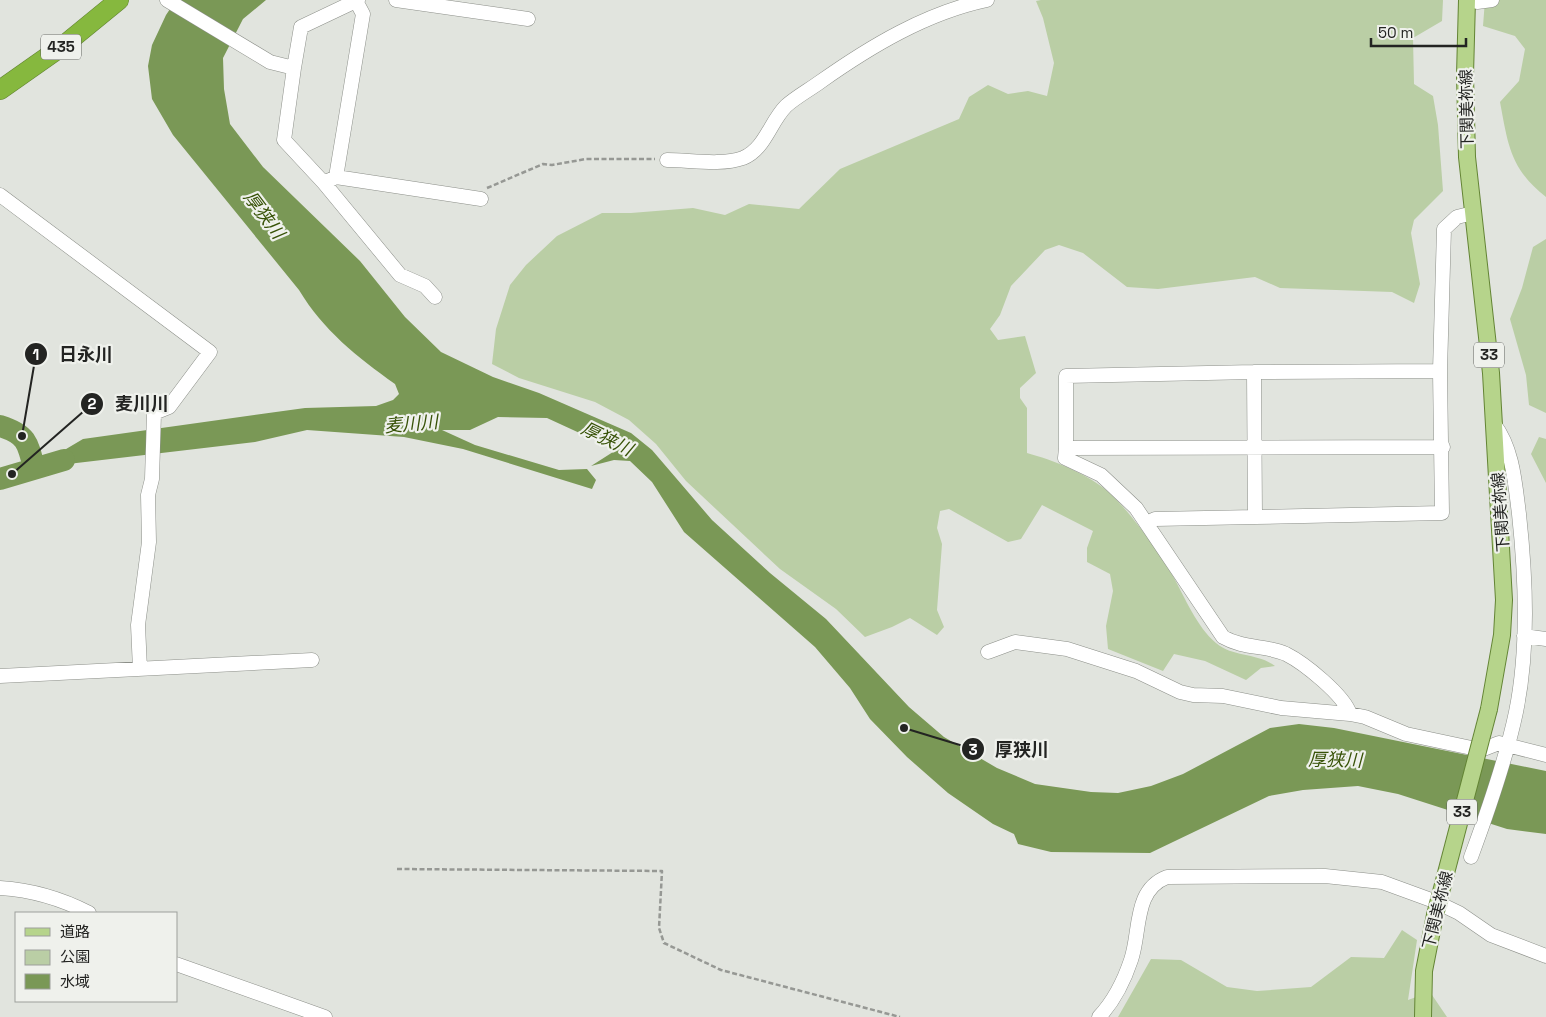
<svg xmlns="http://www.w3.org/2000/svg" width="1546" height="1017" font-family="'Space Grotesk','Noto Sans JP',sans-serif">
<rect width="100%" height="100%" fill="#e1e4de"/>
<!-- green -->
<path fill="#bacea5" d="M1041 0H1443L1442 21 1413 38 1414 84 1433 96 1438 125 1443 191 1414 220 1411 233 1420 284 1414 303 1392 292 1280 288 1255 277 1158 289 1127 287 1083 253 1059 245 1045 250 1011 286 1000 315 990 329 998 340 1025 336 1036 373 1020 388V398L1027 408V453C1053 460 1085 473 1106 490 1125 505 1161 554 1173 576 1185 598 1197 627 1216 643 1234 658 1256 652 1275 666L1261 668 1246 680 1205 661 1174 654 1163 671 1108 649 1106 626 1113 591 1110 574 1087 562V548L1093 531 1042 505 1021 539 1008 542 949 509 940 511 937 528 942 544 937 610 944 627 937 635 910 618 892 627 865 637 836 609 780 569 686 481 656 444 629 420 595 402 519 378 492 364 496 329 510 285 526 265 557 236 602 213H631L693 208 725 215 749 204 799 209 840 169 959 119 969 97 988 85 1008 94 1028 91 1047 96 1054 63 1043 18 1036 1Z
M1485 0H1546V197C1510 169 1508 144 1500 102L1519 81 1525 49 1515 36 1483 26Z
M1546 239V413L1529 405 1526 375 1510 319 1522 288 1533 247Z
M1539 437 1546 439V483L1531 454Z
M1402 930 1417 940 1408 1000 1430 992 1447 1017H1118L1151 959 1181 960 1227 987 1257 991 1311 987 1351 957 1384 958Z"/>
<!-- water -->
<path fill="#7a9856" d="M176 0H266L243 19 223 58 224 89 230 124 263 167 360 261 405 317 441 352 493 377 539 393 631 433 652 450 712 520 770 573 826 619 909 707 944 737 997 768 1035 784 1091 792 1118 793 1151 786 1183 774 1270 728 1299 724 1334 728 1546 771V834L1507 829 1398 794 1358 786 1303 790 1269 796 1150 853 1051 852 1018 844 1014 834 993 824 948 793 907 757 870 719 850 688 815 647 684 532 652 482 630 461 614 460 591 466 613 452 610 447 547 418 498 417 470 430H442L475 445 559 470 587 469 596 480 592 489 463 449 404 437 307 430 255 442 34 468 83 439 305 408 376 406 393 400 399 394 395 384C357 357 323 330 299 290L173 135 152 99 148 66 152 45 166 15Z"/>
<g fill="none" stroke-linecap="round" stroke-linejoin="round">
<!-- river -->
<path stroke="#7a9856" stroke-width="22" d="M0 426C26 434 28 442 34 468
M0 479 64 460"/>
<!-- minor casing -->
<g stroke="#8c8f89" stroke-width="15">
<path id="minor" d="M167 0 270 62 294 68 284 140 324 183 400 275 425 286 435 297
M396 0 528 19
M1477 2 1492 0
M294 68 301 27 358 0
M667 160C690 160 721 166 743 158 765 149 770 122 786 106 796 97 809 90 820 82 871 46 926 13 987 0
M336 177 481 199
M324 183 336 177 363 14 356 1
M0 195 210 352 169 407 154 413 152 479 148 495 149 542 138 625 140 669
M1440 371 1254 372 1066 376V448L1443 447
M1254 372 1255 517 1442 513 1440 371 1444 229 1457 217 1473 213
M1066 448 1065 458 1101 475 1136 508 1223 637C1244 649 1266 645 1286 654 1304 663 1344 695 1350 714
M1147 523 1155 519 1255 517
M1524 636 1546 639
M988 652 1015 642 1067 649 1136 671 1180 692 1193 695 1223 696 1281 708 1350 714 1365 717 1406 734 1481 750 1499 743 1546 755
M0 676 312 660
M1471 857C1488 811 1506 760 1516 712 1529 648 1526 579 1519 514 1515 483 1513 449 1494 424
M0 888C32 890 60 898 89 913
M176 964 325 1017
M1099 1017C1114 1001 1124 981 1131 960 1141 931 1133 890 1167 877L1325 876 1382 882 1434 901 1459 913 1491 935 1546 956"/>
</g>
<!-- major casing -->
<g stroke="#638434" stroke-width="18">
<path id="major" d="M1467 0 1465 75 1467 157 1491 373 1504 600 1502 635 1489 709
M1423 1017 1424 971 1435 915"/>
</g>
<!-- highway casing -->
<g stroke="#638434" stroke-width="20">
<path id="highway" d="M0 90 64 45 119 0"/>
</g>
<!-- path -->
<path stroke="#969894" stroke-width="2.5" stroke-dasharray="5 2.5" stroke-linecap="butt" d="M487 188 543 164 552 165 586 159H655
M397 869 662 871 659 928 664 943 721 970 900 1017"/>
<!-- minor -->
<use href="#minor" stroke="#fff" stroke-width="14"/>
<!-- major -->
<use href="#major" stroke="#b6d48b" stroke-width="16"/>
<!-- highway -->
<use href="#highway" stroke="#86b83e" stroke-width="19"/>
<!-- major-bridge casing -->
<g stroke="#638434" stroke-width="18" stroke-linecap="butt">
<path id="major-bridge" d="M1435 915 1489 709"/>
</g>
<!-- major-bridge -->
<use href="#major-bridge" stroke="#b6d48b" stroke-width="16"/>
</g>
<g text-anchor="middle" stroke-width="4.5" stroke-linejoin="round" paint-order="stroke">
<!-- shield labels -->
<g fill="#eff1ec" stroke="#60625f" stroke-width="1">
<rect x="41" y="34.5" width="40" height="25" rx="4"/>
<rect x="1474" y="342.5" width="30" height="25" rx="4"/>
<rect x="1447" y="799.5" width="30" height="25" rx="4"/>
</g>
<g font-size="15" font-weight="bold" fill="#232422">
<text x="61" y="52">435</text>
<text x="1489" y="360">33</text>
<text x="1462" y="817">33</text>
</g>
<!-- street labels -->
<g font-size="16" fill="#232422" stroke="#eff1ec">
<text transform="translate(1466 109) rotate(-91)" y="6">下関美祢線</text>
<text transform="translate(1500 512) rotate(-94)" y="6">下関美祢線</text>
<text transform="translate(1437 910) rotate(-76)" y="6">下関美祢線</text>
</g>
<!-- water labels -->
<g font-size="18" font-style="italic" fill="#385308" stroke="#eff1ec">
<text transform="translate(264 215) rotate(53)" y="6">厚狭川</text>
<text transform="translate(411 424) rotate(-5)" y="6">麦川川</text>
<text transform="translate(607 439) rotate(26)" y="6">厚狭川</text>
<text transform="translate(1335 760) rotate(1)" y="6">厚狭川</text>
</g>
</g>
<!-- callouts -->
<path fill="none" stroke="#232422" stroke-width="2" d="M22 436L36 354M12 474L92 404M904 728L973 749"/>
<g fill="#232422" stroke="#eff1ec" stroke-width="2">
<circle cx="22" cy="436" r="5"/>
<circle cx="12" cy="474" r="5"/>
<circle cx="904" cy="728" r="5"/>
<circle cx="36" cy="354" r="12"/>
<circle cx="92" cy="404" r="12"/>
<circle cx="973" cy="749" r="12"/>
</g>
<g font-size="15" text-anchor="middle" font-weight="bold" fill="#fff">
<text x="36" y="360">1</text>
<text x="92" y="409">2</text>
<text x="973" y="755">3</text>
</g>
<g font-size="18" text-anchor="middle" font-weight="bold" fill="#232422" stroke="#eff1ec" stroke-width="4.5" stroke-linejoin="round" paint-order="stroke">
<text x="86" y="361">日永川</text>
<text x="142" y="410">麦川川</text>
<text x="1022" y="756">厚狭川</text>
</g>
<!-- legend -->
<rect x="15" y="912" width="162" height="90" fill="#eff1ec" stroke="#9d9f9b"/>
<rect x="25" y="928" width="25" height="8" fill="#b6d48b" stroke="#9d9f9b"/>
<text x="60" y="937" font-size="15" fill="#232422">道路</text>
<rect x="25" y="950" width="25" height="15" fill="#bacea5" stroke="#9d9f9b"/>
<text x="60" y="962" font-size="15" fill="#232422">公園</text>
<rect x="25" y="974" width="25" height="15" fill="#7a9856" stroke="#9d9f9b"/>
<text x="60" y="987" font-size="15" fill="#232422">水域</text>
<!-- scale -->
<path d="M1371 38v8h95v-8" fill="none" stroke="#232422" stroke-width="2.5"/>
<text x="1378" y="38" font-size="15" fill="#232422" stroke="#eff1ec" stroke-width="4" paint-order="stroke">50 m</text>
</svg>
